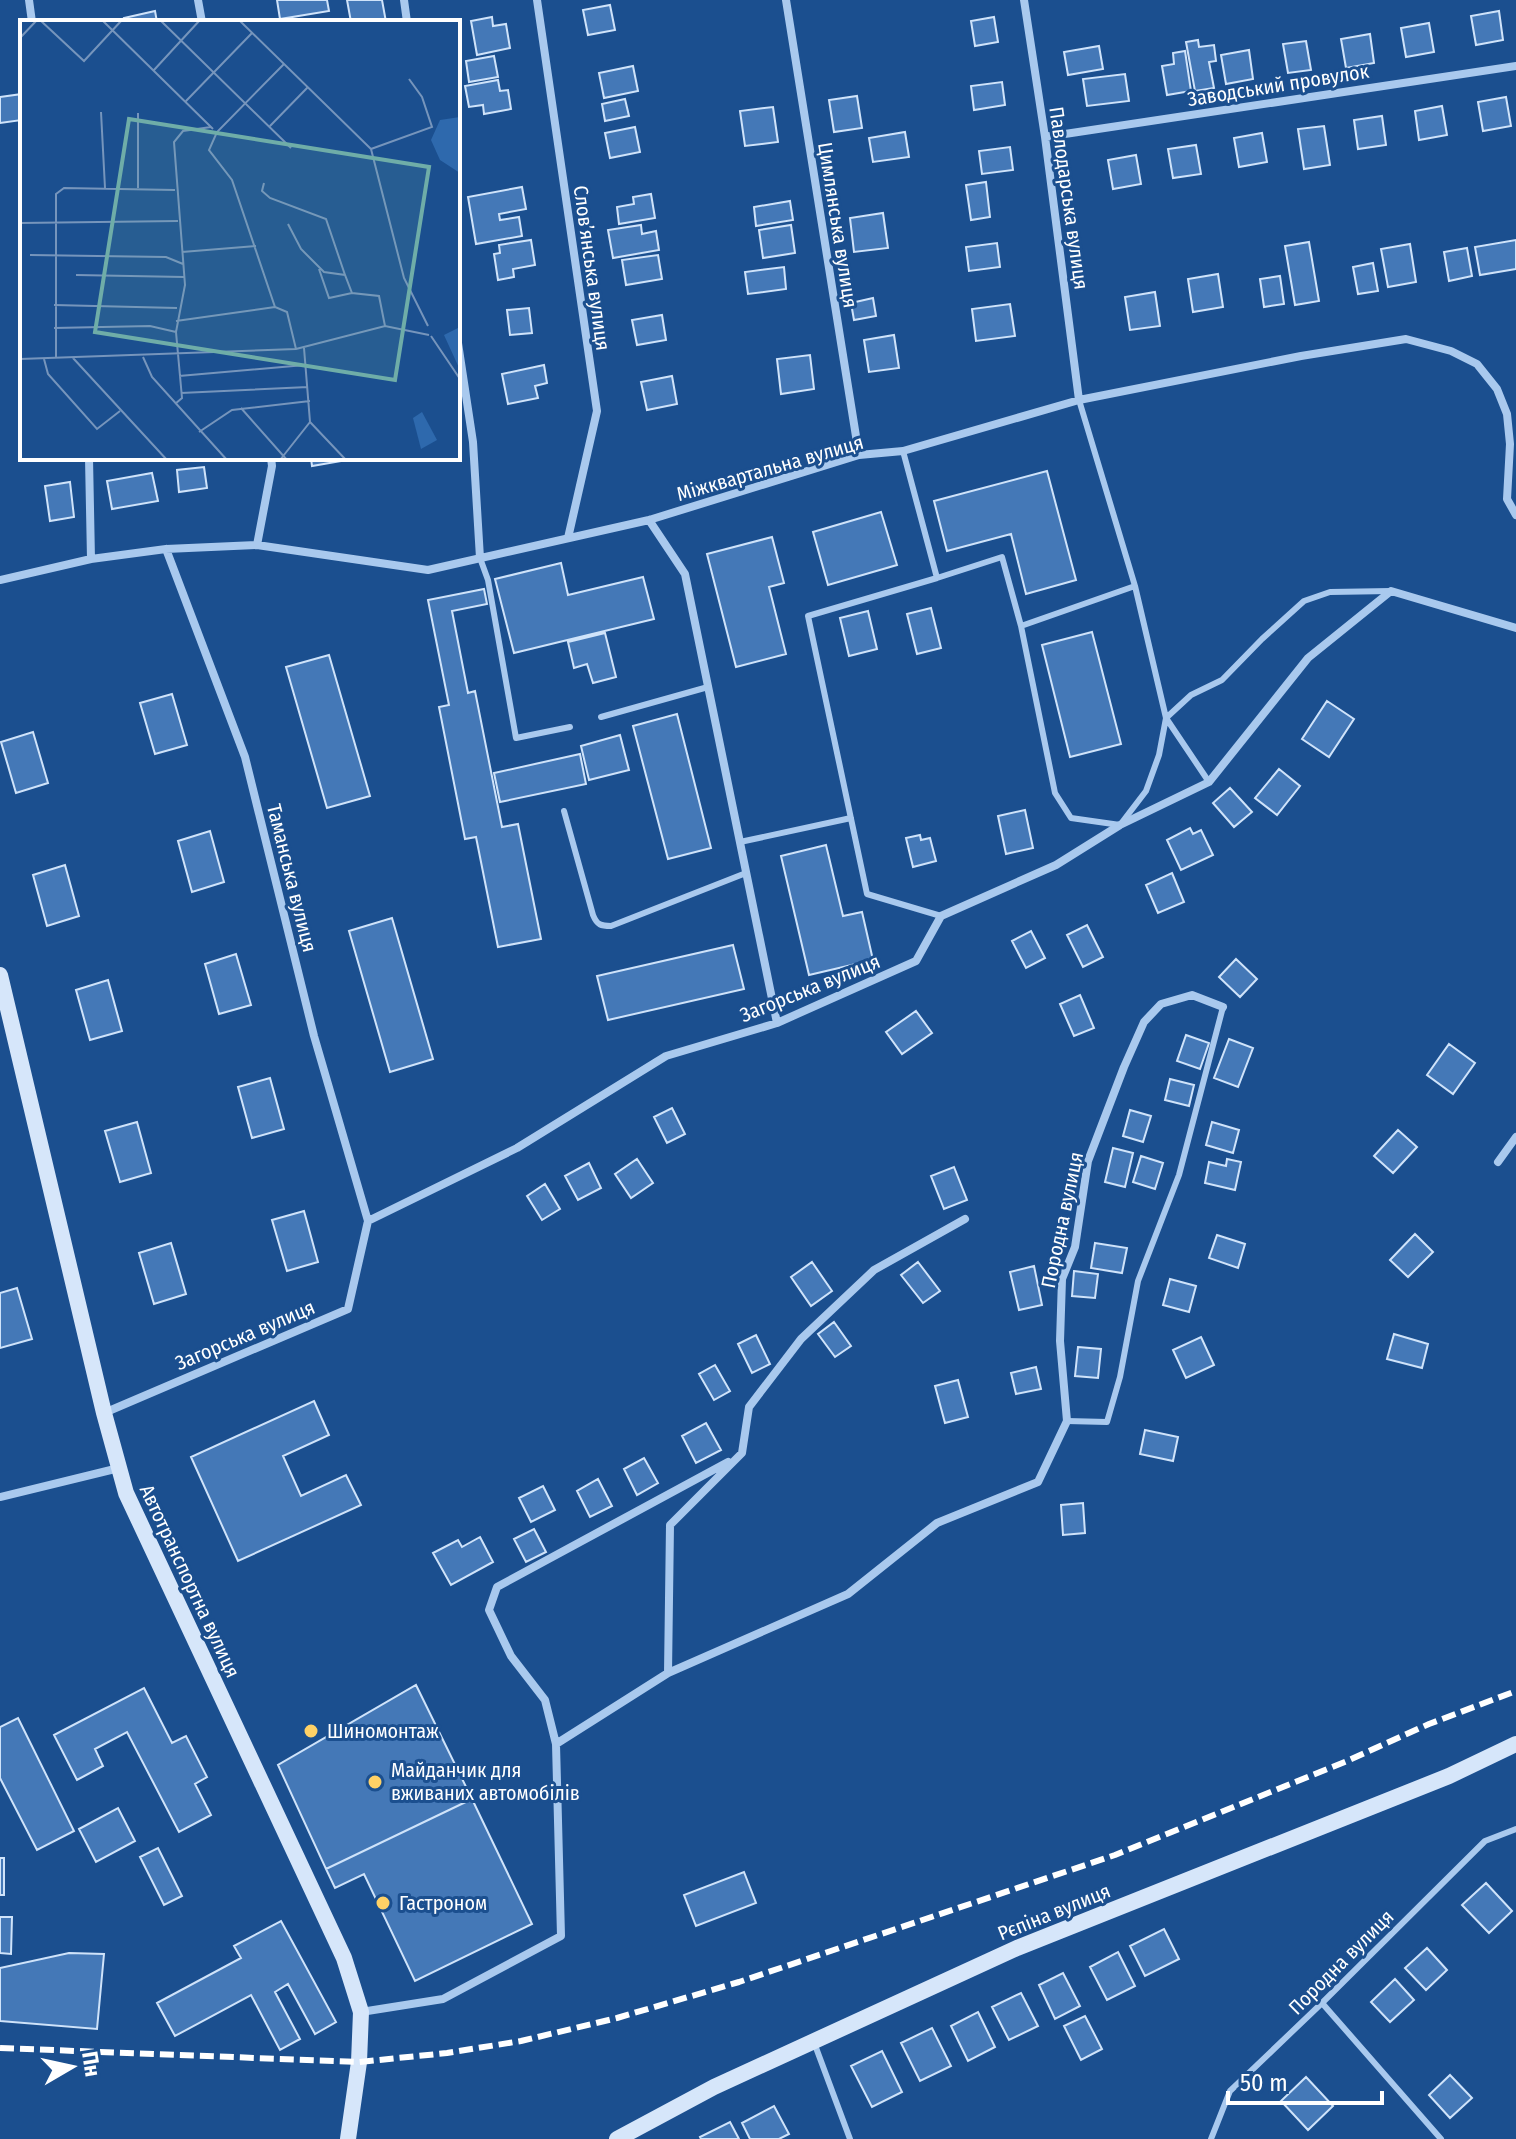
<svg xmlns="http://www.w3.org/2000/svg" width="1516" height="2139" font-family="'Fira Sans Condensed',sans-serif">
<rect width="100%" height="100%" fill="#1b4f8f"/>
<!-- building -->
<path fill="#4478b7" stroke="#cfe3fa" stroke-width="2" d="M277 0H327L329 11 280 19Z
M347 0H382L386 22H351Z
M610 5 615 30 588 35 583 10Z
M155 11 157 22H125L124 18Z
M1499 11 1503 40 1476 45 1471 16Z
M492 17 493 26 506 24 510 48 477 55 471 21Z
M994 17 998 42 975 46 971 21Z
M1429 23 1434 52 1406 57 1401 28Z
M1370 34 1374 63 1346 68 1341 39Z
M1198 40 1199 47 1214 45 1216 61 1209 62 1214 88 1195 91 1186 42Z
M1306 41 1311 70 1288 73 1283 44Z
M1099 46 1103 69 1068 75 1064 52Z
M1249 50 1253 79 1226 84 1221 55Z
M1185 51 1191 91 1167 95 1162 66 1174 64 1173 53Z
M494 56 498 77 469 82 466 61Z
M633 66 638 91 604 98 599 73Z
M1125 74 1129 101 1087 106 1083 79Z
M498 80 500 91 508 90 511 109 484 114 483 105 469 107 465 86Z
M1002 82 1005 105 974 110 971 86Z
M22 94V120L0 123V97Z
M857 96 862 128 834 132 829 100Z
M1506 97 1511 126 1483 131 1478 102Z
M625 99 629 116 605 121 602 104Z
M1442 106 1447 135 1419 140 1415 111Z
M773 107 778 142 745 146 740 111Z
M1382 116 1386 145 1358 149 1354 120Z
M1324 126 1330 165 1304 169 1298 129Z
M635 127 640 152 610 158 605 133Z
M905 132 909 157 873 162 869 138Z
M1262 133 1267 162 1239 167 1234 138Z
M1196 145 1201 174 1173 178 1168 149Z
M1010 147 1013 170 982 174 979 151Z
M1136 155 1141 184 1113 189 1108 160Z
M986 182 990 217 971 220 966 185Z
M522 187 526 209 499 214 500 220 519 217 522 236 476 244 468 197Z
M651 194 655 218 619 224 617 207 634 204 633 197Z
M790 201 793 220 756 226 754 207Z
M883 213 888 248 854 252 850 218Z
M641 225 642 234 656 231 659 250 613 258 608 230Z
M791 225 795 253 763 258 759 230Z
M531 240 535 265 513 269 514 277 498 280 494 254 500 253 499 245Z
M1516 240V269L1480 275 1475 247Z
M1309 242 1319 301 1295 305 1285 246Z
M997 243 1000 267 969 271 966 247Z
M1410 244 1416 282 1388 287 1381 249Z
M1467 248 1472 276 1449 281 1444 252Z
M658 255 662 279 626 285 622 260Z
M1373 263 1378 291 1358 294 1353 267Z
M784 267 786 289 748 294 745 272Z
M1218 274 1223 307 1193 312 1188 279Z
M1280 276 1284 304 1264 307 1260 279Z
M1155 292 1160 326 1130 330 1125 297Z
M873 298 876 316 854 320 851 303Z
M1010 304 1015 336 976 341 972 309Z
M529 308 532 333 510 335 507 310Z
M662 315 666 340 637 345 632 320Z
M894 335 899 368 869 372 864 340Z
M810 355 814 389 781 394 777 359Z
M544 365 547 383 535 386 538 398 508 404 502 374Z
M672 376 677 404 647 410 641 382Z
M311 458H353V459L312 466Z
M204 467 207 488 179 492 177 470Z
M1047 471 1076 580 1026 594 1011 534 947 551 934 501Z
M152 473 158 501 112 509 107 481Z
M70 482 74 517 50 521 45 486Z
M881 512 897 565 828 585 813 532Z
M772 537 784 583 769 587 786 654 736 667 707 554Z
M561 563 568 595 643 577 654 619 514 653 495 579Z
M484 589 487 604 452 611 468 693 475 691 502 827 518 824 541 939 498 947 476 837 465 839 439 707 449 705 428 600Z
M931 608 941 648 917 654 907 614Z
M868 611 877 649 849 656 840 618Z
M1092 632 1121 744 1070 757 1042 645Z
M605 633 616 677 593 683 587 664 574 668 568 642Z
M329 655 370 796 327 808 286 667Z
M172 694 187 745 155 754 140 703Z
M1327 701 1354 719 1329 757 1302 739Z
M677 714 711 848 668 859 633 726Z
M33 732 48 783 16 793 1 742Z
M620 735 629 770 589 780 581 746Z
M580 754 586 784 500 802 494 773Z
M1279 769 1300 786 1277 815 1255 798Z
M1230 788 1252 812 1234 827 1213 803Z
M1025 810 1033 848 1006 854 998 816Z
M1190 828 1193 834 1201 830 1213 855 1181 870 1167 840Z
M210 831 224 882 192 892 178 841Z
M920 835 921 840 930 838 936 861 913 867 906 838Z
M826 845 843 916 862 912 873 960 809 975 781 856Z
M65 865 79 916 47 926 33 875Z
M1172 873 1184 902 1158 913 1146 885Z
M392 918 433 1059 390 1072 349 931Z
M1087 925 1103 957 1083 967 1067 935Z
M1031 931 1045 958 1026 968 1012 941Z
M733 945 744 989 608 1020 597 976Z
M236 954 251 1005 219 1014 205 964Z
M1236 959 1257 979 1240 997 1219 977Z
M108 980 122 1031 90 1040 76 990Z
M1080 995 1094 1028 1074 1036 1060 1004Z
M916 1011 932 1033 902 1054 886 1032Z
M1186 1035 1209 1043 1200 1069 1177 1061Z
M1229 1039 1253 1048 1238 1087 1214 1078Z
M1449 1044 1475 1063 1453 1094 1427 1075Z
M270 1078 284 1129 252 1138 238 1087Z
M1170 1079 1194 1085 1189 1106 1165 1100Z
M672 1108 685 1134 667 1143 654 1117Z
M1130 1110 1151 1116 1143 1142 1123 1136Z
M137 1122 151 1173 120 1182 105 1131Z
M1212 1122 1239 1130 1233 1153 1206 1145Z
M1398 1130 1417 1147 1393 1173 1374 1156Z
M1113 1148 1133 1153 1125 1187 1105 1182Z
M1141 1156 1163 1163 1155 1189 1133 1182Z
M637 1159 653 1183 631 1198 615 1174Z
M1227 1159 1241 1162 1235 1190 1205 1183 1209 1162 1226 1166Z
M589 1163 601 1188 578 1200 565 1176Z
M954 1167 967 1200 944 1209 931 1176Z
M545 1184 560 1209 542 1220 527 1196Z
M304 1211 318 1262 287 1271 272 1220Z
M1415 1234 1433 1252 1408 1277 1390 1260Z
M1217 1235 1245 1244 1238 1268 1209 1258Z
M171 1243 186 1294 154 1304 139 1253Z
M1095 1243 1127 1248 1122 1273 1091 1268Z
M812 1262 832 1291 811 1306 791 1277Z
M918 1262 940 1291 923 1303 901 1275Z
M1034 1266 1042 1305 1019 1310 1010 1272Z
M1074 1271 1098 1274 1095 1298 1072 1296Z
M1170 1279 1196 1286 1189 1312 1163 1305Z
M17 1288 32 1339 0 1348V1293Z
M834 1322 851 1346 835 1357 818 1334Z
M1394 1334 1428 1344 1422 1368 1387 1359Z
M756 1335 770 1364 752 1373 738 1344Z
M1201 1337 1214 1365 1186 1378 1173 1350Z
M1078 1347 1101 1349 1098 1378 1075 1376Z
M715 1365 730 1391 714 1400 699 1374Z
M1036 1367 1041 1389 1016 1394 1011 1373Z
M958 1380 968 1417 945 1423 935 1386Z
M314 1401 329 1435 283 1456 301 1496 346 1475 361 1505 238 1561 191 1457Z
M706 1423 721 1450 696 1463 682 1436Z
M1145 1430 1178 1437 1173 1461 1140 1454Z
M644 1458 658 1483 637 1495 624 1469Z
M598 1479 612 1506 590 1517 577 1491Z
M543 1486 555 1510 531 1522 519 1498Z
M1083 1503 1085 1533 1063 1535 1061 1505Z
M534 1529 546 1552 526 1562 514 1539Z
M480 1537 493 1562 451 1585 433 1553 458 1540 462 1547Z
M416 1685 472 1799 326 1869 278 1765Z
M144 1688 172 1743 186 1736 207 1777 195 1784 211 1815 179 1832 127 1732 95 1749 103 1766 77 1780 54 1735Z
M18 1718 74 1831 37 1850 0 1778V1727Z
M472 1799 532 1924 415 1981 364 1874 335 1888 326 1869Z
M118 1808 135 1841 96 1862 79 1829Z
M158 1848 182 1896 164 1905 140 1857Z
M0 1858H4V1895H0Z
M744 1872 756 1903 696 1926 684 1895Z
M1486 1883 1512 1911 1489 1933 1462 1905Z
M0 1917H12L11 1954 0 1953Z
M281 1921 336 2022 315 2034 288 1984 275 1992 300 2039 280 2050 251 1995 175 2036 157 2003 241 1958 234 1946Z
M1164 1929 1179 1959 1145 1976 1130 1946Z
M1427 1948 1447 1970 1426 1990 1405 1968Z
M1118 1952 1135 1986 1107 2000 1090 1967Z
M69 1953 104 1954 97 2029 0 2021V1968Z
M1063 1973 1080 2006 1055 2019 1039 1985Z
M1395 1979 1414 2000 1390 2022 1371 2002Z
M1021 1993 1038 2026 1009 2040 992 2007Z
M978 2012 995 2047 968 2061 951 2026Z
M1085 2016 1102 2049 1081 2060 1064 2026Z
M932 2028 951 2066 920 2081 901 2043Z
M882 2051 902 2092 872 2107 851 2066Z
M1450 2075 1472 2098 1450 2118 1429 2095Z
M1306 2077 1333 2106 1308 2130 1281 2101Z
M774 2106 789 2134 779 2139H750L742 2123Z
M730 2122 739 2139H701L700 2137Z"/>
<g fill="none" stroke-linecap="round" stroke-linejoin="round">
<!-- lane -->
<path stroke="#a9c9ee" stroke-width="6" d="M1079 400 1135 586 1166 718 1209 782
M903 451 937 578 1002 557 1021 626
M480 558 488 580 516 738 570 727
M937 578 808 616 867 894 941 916
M1135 586 1021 626 1055 793 1071 818 1120 825 1146 791 1159 755 1166 718 1191 695 1222 680 1262 639 1304 601 1330 592 1391 591
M601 717 708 687
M564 811 593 915C597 925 601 926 611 926L746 873
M740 842 851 818
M1067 1421 1107 1422 1120 1377 1138 1281 1179 1175 1223 1007
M1322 2003 1441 2139
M815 2045 850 2139
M1211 2139 1230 2091 1322 2003 1485 1841 1516 1829"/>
<!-- street -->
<path stroke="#a9c9ee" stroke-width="8" d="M29 0 32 22
M198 0 202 22
M404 0 407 22
M537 0 597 411 568 538
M786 0 859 455
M1024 0 1045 137 1079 400
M1045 137 1516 66
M458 343 473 442 480 558
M89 458 91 559
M649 520 685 574 777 1023
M257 545 272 466 271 458
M166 549 245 757 314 1036 368 1221
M0 580 91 559 166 549 257 545 428 570 649 520 859 455 903 451 1079 400 1301 356 1406 339 1451 351 1477 364 1497 389 1507 414 1510 444 1507 499 1516 515
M1498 1162 1516 1137
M104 1413 348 1309 368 1221 517 1148 666 1056 777 1023 916 961 941 916 1056 865 1120 825 1209 782 1308 658 1391 591 1516 628
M0 1497 119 1468
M668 1673 848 1594 937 1523 1038 1482 1067 1421 1060 1341 1062 1279 1075 1247 1088 1161 1124 1067 1144 1022 1161 1004 1192 995 1223 1007
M556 1744 545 1700 511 1656 489 1610 497 1587 728 1462
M361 2012 443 1999 561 1936 556 1744 668 1673 670 1525 742 1453 749 1407 801 1339 874 1270 965 1219"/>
<!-- secondary -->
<path stroke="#d6e6fa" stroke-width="16" d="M0 975 104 1413 126 1493 344 1958 361 2012 359 2062 348 2139
M617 2139 714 2087 1017 1948 1449 1776 1516 1744"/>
<!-- rail -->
<path stroke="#fff" stroke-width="6" stroke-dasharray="14 6" stroke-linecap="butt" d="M0 2048 359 2062 447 2053 521 2041 617 2018 739 1982 1115 1855 1347 1761 1429 1724 1516 1691"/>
</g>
<!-- markers -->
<g fill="#ffd166" stroke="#1b4f8f" stroke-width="3">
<circle cx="311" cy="1731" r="8"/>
<circle cx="375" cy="1782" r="8"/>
<circle cx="383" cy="1903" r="8"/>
</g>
<g text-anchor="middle" stroke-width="6" stroke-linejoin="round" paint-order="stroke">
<!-- street labels -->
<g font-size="20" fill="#fff" stroke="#1b4f8f">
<text transform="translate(1278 85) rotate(-9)" y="7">Заводський провулок</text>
<text transform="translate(1069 198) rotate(82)" y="7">Павлодарська вулиця</text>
<text transform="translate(838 225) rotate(81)" y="7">Цимлянська вулиця</text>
<text transform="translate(592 268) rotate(82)" y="7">Слов’янська вулиця</text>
<text transform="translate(770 468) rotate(-16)" y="7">Міжквартальна вулиця</text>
<text transform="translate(292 878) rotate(76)" y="7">Таманська вулиця</text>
<text transform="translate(810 988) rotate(-22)" y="7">Загорська вулиця</text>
<text transform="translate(1062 1220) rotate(-78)" y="7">Породна вулиця</text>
<text transform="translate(245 1335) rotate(-23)" y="7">Загорська вулиця</text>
<text transform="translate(190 1581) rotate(65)" y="7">Автотранспортна вулиця</text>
<text transform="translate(1054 1912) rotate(-22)" y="7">Рєпіна вулиця</text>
<text transform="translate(1341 1962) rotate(-45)" y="7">Породна вулиця</text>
</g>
<!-- poi labels -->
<g font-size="20" fill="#fff" stroke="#1b4f8f" text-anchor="start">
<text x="327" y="1738">Шиномонтаж</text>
<text x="391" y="1777">Майданчик для<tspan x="391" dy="23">вживаних автомобілів</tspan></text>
<text x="399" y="1910">Гастроном</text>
</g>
</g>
<!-- overview -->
<g transform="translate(20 20)">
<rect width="440" height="440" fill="#1b4f8f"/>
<path d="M402 392 417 420 401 429 393 398Z" fill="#2e69ad"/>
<path d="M440 97V153L420 140 411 120 420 100ZM440 307V350L424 315Z" fill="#2e69ad"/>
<path fill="none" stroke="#7695bc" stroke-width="2" d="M20 0 64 41 102 0M82 0 193 109M140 0 271 128M219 0 351 129 384 258 408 306M0 18 17 0M264 44 197 112 189 130 212 160 255 287 267 292 276 329M134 50 180 0M166 81 232 13M81 92 85 168M250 106 288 67M351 129 412 107 402 77 389 59M244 163 242 171 250 178 306 199 325 255M118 168V93M0 203 158 201M268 204 281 229 304 252 325 255 332 273 359 276 365 306M162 232 236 226M10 235 146 237 163 244M299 249 309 278 332 273M56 255 164 257M34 285 157 288M156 301 255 287M34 308 130 306 156 312M411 316 440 359M123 337 132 357 207 440M36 338V174L44 168 155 170M53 338 147 440M0 339 276 329 365 306 409 315M24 339 28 354 77 409 100 391M159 356 285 345M161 373 288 367M155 384 162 378 156 312 165 265 154 122 163 111 191 107M221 388 267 440M290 402 326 440M179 412 212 390 290 381M260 440 290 402 284 328"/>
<path fill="#6fada8" fill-opacity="0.15" stroke="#6fada8" stroke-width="4" d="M109 99 409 147 375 360 75 312Z"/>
<rect width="440" height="440" fill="none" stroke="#fff" stroke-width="4"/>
</g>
<!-- north arrow -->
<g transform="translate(72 2067) rotate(81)" stroke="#1b4f8f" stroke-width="6" paint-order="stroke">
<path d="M0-6L14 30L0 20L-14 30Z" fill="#ffffff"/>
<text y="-12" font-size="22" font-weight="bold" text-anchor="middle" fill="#ffffff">Пн</text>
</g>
<!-- scale -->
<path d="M1228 2091v12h154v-12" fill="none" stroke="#ffffff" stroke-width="4"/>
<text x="1240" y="2091" font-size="24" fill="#ffffff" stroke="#1b4f8f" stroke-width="6" paint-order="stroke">50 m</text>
</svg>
